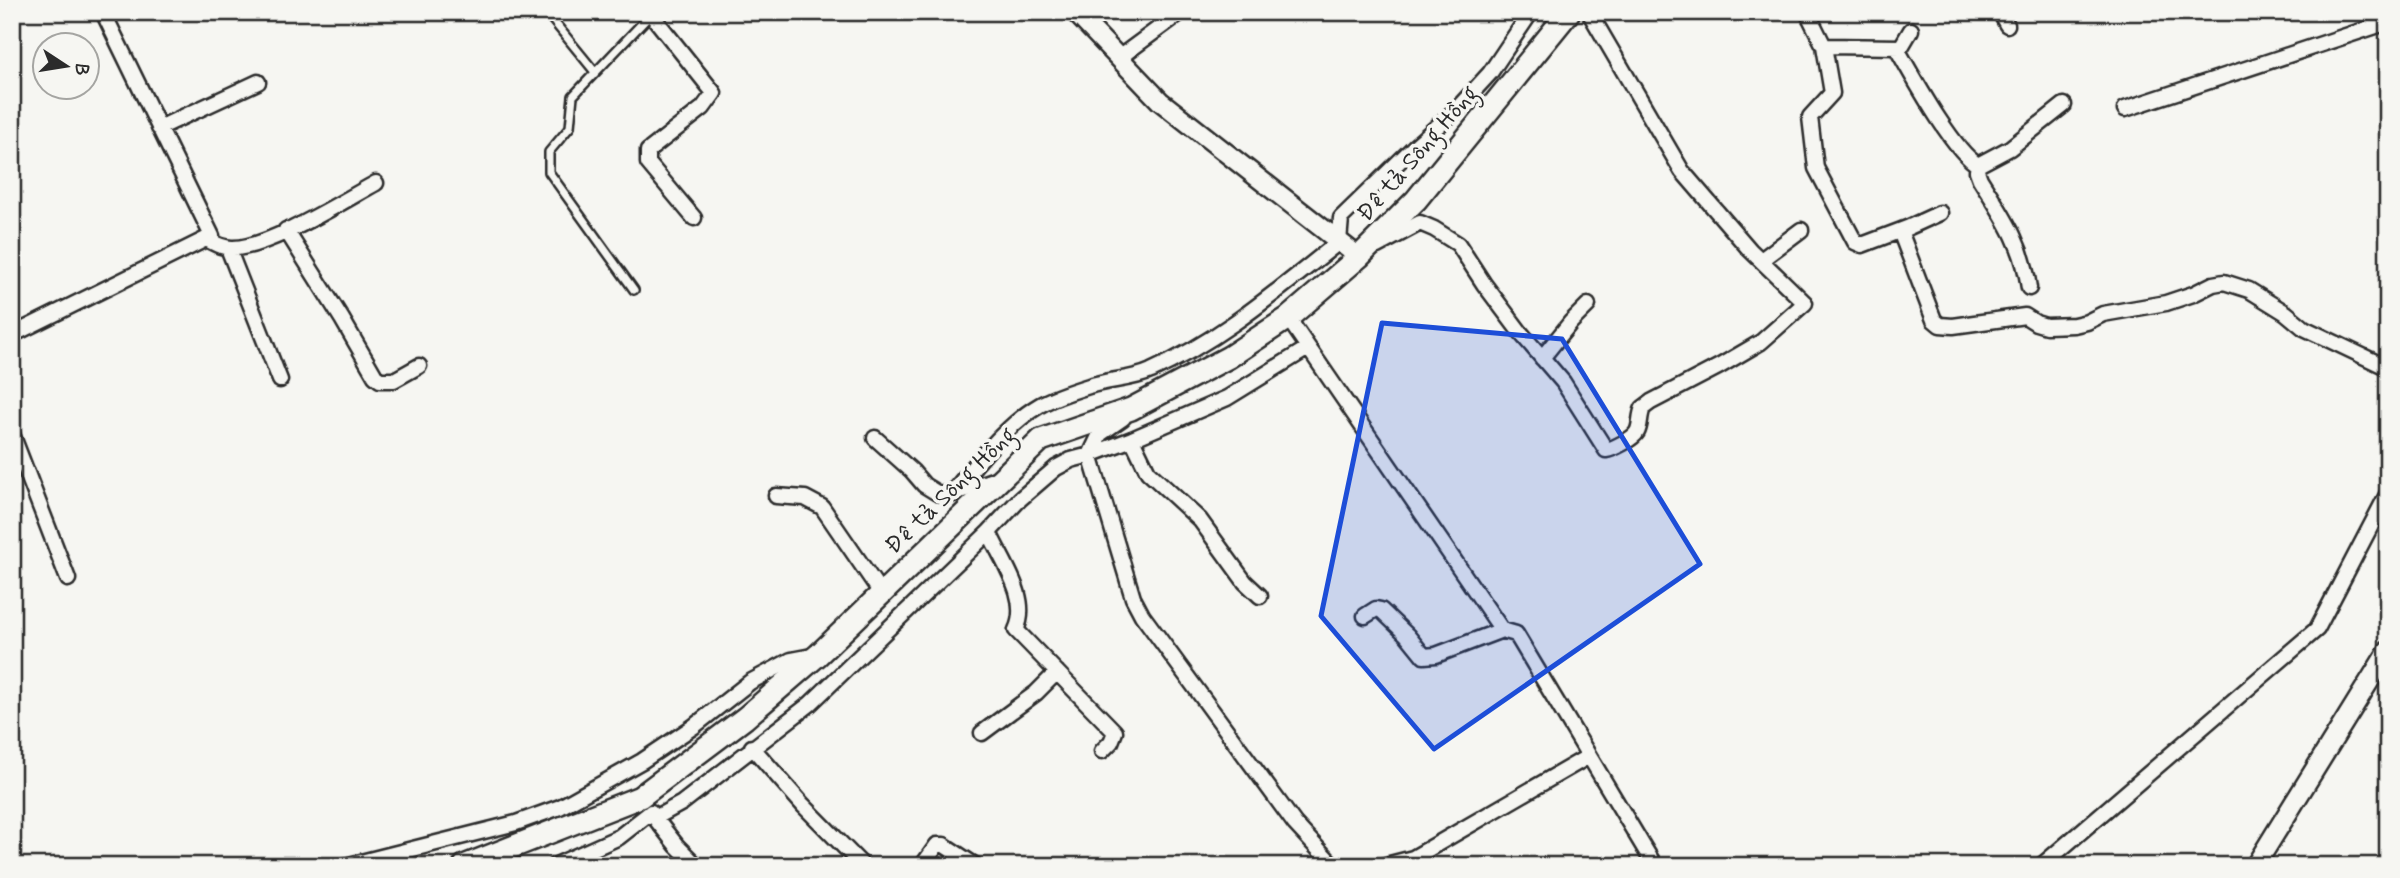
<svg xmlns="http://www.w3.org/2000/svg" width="2400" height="878" font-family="Mynerve,sans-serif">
<rect width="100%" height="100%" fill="#f6f6f2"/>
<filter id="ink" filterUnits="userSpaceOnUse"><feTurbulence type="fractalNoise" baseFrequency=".0143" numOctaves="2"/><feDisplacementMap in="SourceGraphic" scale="14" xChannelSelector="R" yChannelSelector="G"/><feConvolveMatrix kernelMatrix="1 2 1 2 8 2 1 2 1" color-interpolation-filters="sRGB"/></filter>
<g filter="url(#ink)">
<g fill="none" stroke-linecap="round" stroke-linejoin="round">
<!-- service casing -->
<g stroke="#2b2b2b" stroke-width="12">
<path id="service" d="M546 12 595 72
M634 290 549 172V152L570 127 573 96 651 14"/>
</g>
<!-- minor casing -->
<g stroke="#2b2b2b" stroke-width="19">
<path id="minor" d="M1807 12 1824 46 1901 47 1911 30
M2000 12 2007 25
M651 14 714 93 703 108 648 151V163L694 218
M1824 46 1832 93 1810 117 1816 168 1855 242 1862 245 1907 228 1940 213
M1896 47C1912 75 1953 151 1978 165L2010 148 2064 105
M1120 57 1181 12
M2125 109 2388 22
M159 128 258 82
M1978 165 1977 171 1980 179C2003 216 2023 244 2029 288
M286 230 342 319 375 376 380 380H394L419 366
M1900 231 1934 320 1940 325 1953 326 2025 316 2036 323 2046 326 2074 325 2087 322 2103 314 2166 303 2193 294 2213 284 2224 282 2249 290 2286 313 2304 328 2388 368
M206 239C214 243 222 248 232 248 267 249 343 201 376 183
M1377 246 1420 223 1434 229 1458 244 1484 284 1520 332 1563 382 1606 450C1613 449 1633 439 1637 432 1641 425 1639 416 1643 408L1651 402 1720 366 1761 342 1805 303 1750 250 1682 171 1589 12
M228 248 280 380
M1761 260 1801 230
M1288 318 1502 630 1516 634 1655 866
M12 335 212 236 103 12
M1542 358 1571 322 1588 305
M1123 418 1100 434 1090 455 1133 598 1142 615 1295 824 1334 866
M12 434 68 579
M875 438 912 471 924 485 937 493 950 495 998 478
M1132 439 1148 472 1200 520 1245 582 1260 596
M950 495C977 464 1004 426 1040 405 1054 397 1073 391 1089 386 1109 379 1132 380 1151 371 1221 340 1279 289 1339 242L1341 218 1414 147 1456 110 1490 73 1531 12
M776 496 805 498 822 507 881 593
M989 532C1002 562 1031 598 1016 630L1115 732 1111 742 1102 751
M1365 616 1376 609 1381 610 1407 635 1424 656 1436 655 1502 630
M982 733 1036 693 1057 672
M752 747 803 805 863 866
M651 813 677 846 697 866
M655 818 682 803 810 704 989 532 1020 499 1056 468 1071 460 1090 455 1132 439 1227 398 1308 348
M345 866 516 823 560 807 642 761 693 727 750 682 791 660 817 655
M554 866 619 837 651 812
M922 866 937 845H944L976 866
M1382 866 1413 858 1589 756
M2041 866 2317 629 2388 493"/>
</g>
<!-- tertiary casing -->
<g stroke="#2b2b2b" stroke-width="23">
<path id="tertiary" d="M1075 12 1160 101 1359 257
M2255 866 2388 651"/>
</g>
<!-- primary casing -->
<g stroke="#2b2b2b" stroke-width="26">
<path id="primary" d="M464 866 640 797 745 718 818 655 1041 440 1131 409 1229 357 1288 318 1359 257 1416 200 1569 12"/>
</g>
<!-- service -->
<use href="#service" stroke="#f6f6f2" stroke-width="7"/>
<!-- minor -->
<use href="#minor" stroke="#f6f6f2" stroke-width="14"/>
<!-- tertiary -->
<use href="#tertiary" stroke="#f6f6f2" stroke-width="18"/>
<!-- primary -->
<use href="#primary" stroke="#f6f6f2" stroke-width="21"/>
</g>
</g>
<!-- marked area -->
<path fill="#1d4ed8" fill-opacity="0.2" stroke="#1d4ed8" stroke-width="5" stroke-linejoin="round" d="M1382 323 1562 339 1700 564 1434 749 1321 616Z"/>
<g text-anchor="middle" stroke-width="7" stroke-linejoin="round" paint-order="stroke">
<!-- street labels -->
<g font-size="24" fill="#2b2b2b" stroke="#f6f6f2">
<text transform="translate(1417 153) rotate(-49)" y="8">Đê tả Sông Hồng</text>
<text transform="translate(950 490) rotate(-44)" y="8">Đê tả Sông Hồng</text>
</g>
</g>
<!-- margin -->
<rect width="2400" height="878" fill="none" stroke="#f6f6f2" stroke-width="42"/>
<rect x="21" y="21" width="2358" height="836" fill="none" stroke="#2b2b2b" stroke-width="2.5" filter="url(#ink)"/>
<!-- north arrow -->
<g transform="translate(66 66) rotate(102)"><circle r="33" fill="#f6f6f2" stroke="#a5a5a2" stroke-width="2"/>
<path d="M0-5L12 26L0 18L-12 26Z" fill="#2b2b2b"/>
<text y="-10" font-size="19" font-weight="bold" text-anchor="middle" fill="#2b2b2b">B</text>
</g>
</svg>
